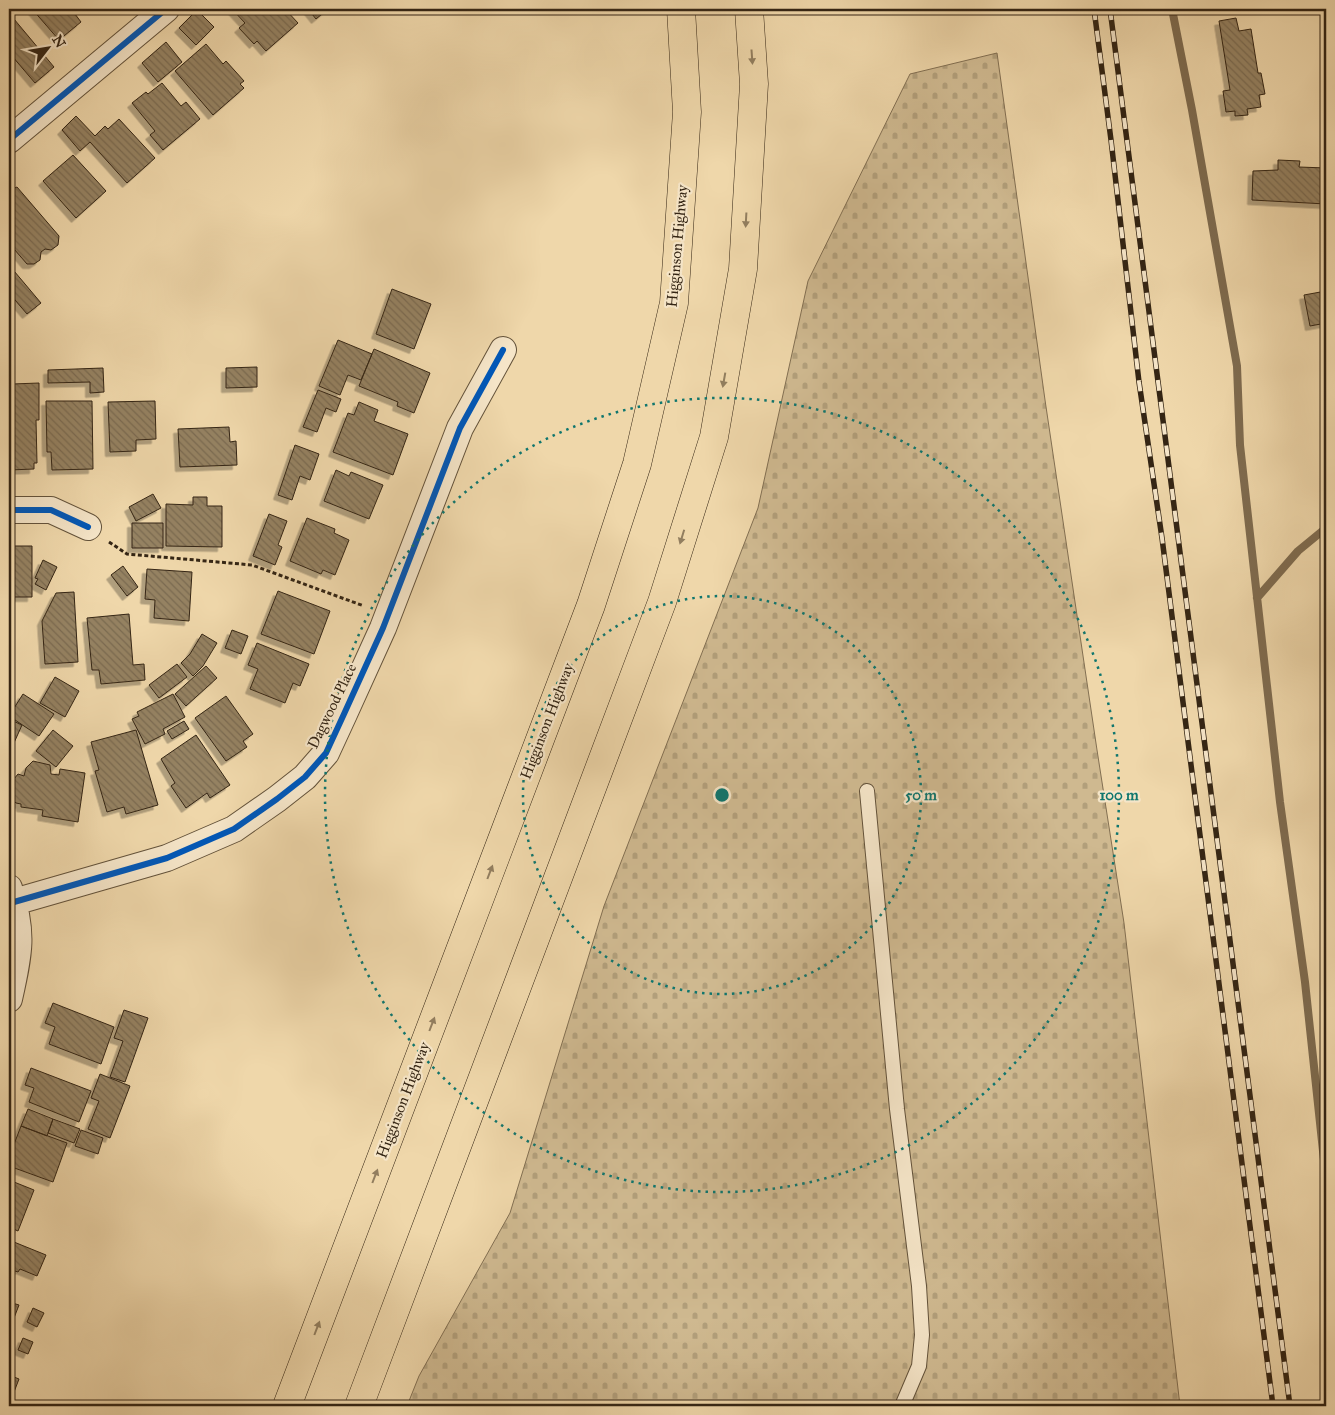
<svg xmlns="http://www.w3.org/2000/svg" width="1335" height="1415" font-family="'IM FELL Great Primer',serif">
<defs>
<pattern id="cemetery-stones" width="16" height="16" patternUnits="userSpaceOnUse" patternTransform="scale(1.25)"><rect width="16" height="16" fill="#cfb990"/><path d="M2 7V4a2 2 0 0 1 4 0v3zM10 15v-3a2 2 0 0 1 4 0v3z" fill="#b29f7b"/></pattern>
<pattern id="building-back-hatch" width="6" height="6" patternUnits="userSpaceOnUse" patternTransform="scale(1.25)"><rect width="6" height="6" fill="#958262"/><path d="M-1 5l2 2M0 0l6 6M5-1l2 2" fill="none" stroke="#7a6a50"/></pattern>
<filter id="shadow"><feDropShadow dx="-4.5" dy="4.5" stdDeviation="0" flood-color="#0004"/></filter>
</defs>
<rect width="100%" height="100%" fill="#efd7aa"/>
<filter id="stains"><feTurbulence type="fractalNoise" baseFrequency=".004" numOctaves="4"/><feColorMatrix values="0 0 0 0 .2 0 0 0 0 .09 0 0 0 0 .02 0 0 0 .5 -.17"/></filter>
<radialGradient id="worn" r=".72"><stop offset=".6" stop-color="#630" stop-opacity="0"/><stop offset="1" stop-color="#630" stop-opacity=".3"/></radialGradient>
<!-- cemetery -->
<path fill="url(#cemetery-stones)" stroke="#826f52" d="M997 53 1045 400 1097 750 1124 923 1180 1406H407L419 1376 510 1213 604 906 758 508 808 281 910 74Z"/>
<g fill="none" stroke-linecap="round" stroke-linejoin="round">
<!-- stream -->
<path stroke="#7e6b4f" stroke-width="8" d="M1172 9 1192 110 1237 366 1240 445 1280 802 1305 982 1326 1179
M1257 598 1298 551 1326 528"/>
</g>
<!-- building -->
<path fill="url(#building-back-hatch)" stroke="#342514" filter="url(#shadow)" d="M32 9H80L75 14 81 22 59 40Z
M232 9H285L298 23 266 51 257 41 254 44 239 28 245 23Z
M308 9H328L316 19Z
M197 10 214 27 196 45 179 28Z
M9 13 54 67 35 83 12 56 9 59Z
M1236 18 1239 31 1251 29 1258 73H1261L1265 94 1259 95 1261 107 1247 109 1248 115 1235 116V111L1226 112 1223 91 1230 90 1219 21Z
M166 42 182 62 158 82 142 63Z
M206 44 223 64 226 61 244 81 240 84 244 88 213 115 175 71Z
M162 83 181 106 186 102 200 119 163 150 150 135 155 131 132 103 146 92 148 94Z
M76 116 95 136 105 126 108 129 119 119 155 158 127 183 90 142 80 151 62 130Z
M73 155 106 191 76 218 43 181Z
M1278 160 1300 161 1299 167 1326 168V204L1252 200 1253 171 1278 170Z
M17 187 59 236 58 245 51 250 45 249 41 252 40 260 34 264H27L14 249 10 253 9 251V190Z
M9 265 41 303 27 314 9 293Z
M392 289 431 304 414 349 376 334Z
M1326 291V326V323L1310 326 1304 295Z
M338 340 372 354 361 380 348 375 340 395 319 386Z
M374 349 430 373 414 413 397 406 398 402 359 386Z
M257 367V387L226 388V368Z
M103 368 104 392 90 393V382L48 383V370Z
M39 383V420H36L37 463H34V469L9 470V408H12V384Z
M318 390 341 399 336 412 326 408 317 432 303 427Z
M46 401H92L93 469 52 470 51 452H47Z
M155 401 156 439 136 440V451L110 452 108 402Z
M359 402 378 410 374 421 408 434 393 475 333 452 348 413 354 415Z
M229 427 230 442 236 441 237 465 180 467 178 429Z
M295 445 319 454 310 480 300 476 292 500 278 495Z
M336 470 349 476 351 472 383 485 369 519 324 501Z
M153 494 161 508 136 521 129 507Z
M193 497H207V506H222V547L166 546V504L193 505Z
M269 514 287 521 278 545 282 547 275 565 253 556Z
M307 518 335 529 334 533 349 540 335 575 323 570 321 574 290 561Z
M132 523H163V548H132Z
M9 546H32V597H9Z
M43 560 57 567 46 590 35 584 38 579 35 578Z
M123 566 138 587 127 596 111 575Z
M147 569 192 572 189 621 154 618 155 600 145 599Z
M278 591 330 611 314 654 261 634Z
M74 592 78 662 45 664 42 621 56 593Z
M129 614 133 665 144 664 145 680 101 684 99 670H92L87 618Z
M232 630 248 636 241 654 225 648Z
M202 634 217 643 203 666 193 676 181 663 190 654Z
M257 643 309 664 300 686 293 683 285 703 250 689 258 669 248 665Z
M177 664 187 677 159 698 149 685Z
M206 666 217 678 186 706 175 694Z
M55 677 79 691 65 717 40 703Z
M23 694 54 714 39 736 9 716Z
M173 694 185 717 163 729 165 734 145 744 132 719 139 716 137 712Z
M226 696 253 734 243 741 247 747 226 761 195 718Z
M9 719 22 725 9 754Z
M184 721 189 729 172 739 167 731Z
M53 730 73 746 56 767 36 751Z
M136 730 158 805 126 814 124 807 107 812 95 771 99 770 91 742Z
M196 735 230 785 210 798 207 793 186 808 171 786 175 783 161 759Z
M33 761 50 765 51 774 59 775 60 769 85 773 78 822 42 816 43 810 21 807V804L16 803 9 797V785L18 774 24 776 26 768Z
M53 1003 114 1027 101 1064 49 1044 55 1027 45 1023Z
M124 1010 148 1018 125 1082 110 1077 123 1041 114 1038Z
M31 1068 91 1091 79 1122 29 1102 34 1088 25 1085Z
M100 1074 130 1086 110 1138 88 1129 99 1101 91 1098Z
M28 1109 53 1119 47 1136 21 1126Z
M53 1119 80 1129 74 1143 48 1133Z
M21 1126 67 1143 53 1182 9 1166V1145L13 1147Z
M81 1130 103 1138 98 1154 75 1146Z
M9 1180 34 1190 18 1231 9 1227Z
M9 1240 46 1255 37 1276 20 1269 18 1272 9 1269Z
M9 1302 19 1305 9 1331Z
M33 1308 44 1313 37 1327 27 1322Z
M23 1338 33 1342 28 1354 18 1350Z
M9 1375 19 1379 9 1405Z"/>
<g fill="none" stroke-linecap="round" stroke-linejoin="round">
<!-- service casing -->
<g stroke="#63523a" stroke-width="16">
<path id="service" d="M867 791 897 1109 919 1286 922 1335 919 1366 902 1406"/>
</g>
<!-- minor casing -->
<g stroke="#63523a" stroke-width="28">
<path id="minor" d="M9 140 166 9
M9 510H51L88 527
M9 888C24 933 19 954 9 999
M14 902 167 858 234 829 277 799 305 777 326 753 344 714 383 628 460 428 503 350"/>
</g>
<!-- trunk casing -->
<g stroke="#342514" stroke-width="29">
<path id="trunk" d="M287 1406 591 605 637 464 674 303 687 112 681 9
M359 1406 662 602 714 437 743 269 754 84 749 9"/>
</g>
<!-- path -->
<path stroke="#342514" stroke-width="3" stroke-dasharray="4 2.5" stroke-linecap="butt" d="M109 542 127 554 252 565 364 606"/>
<!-- service -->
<use href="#service" stroke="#f5e5c8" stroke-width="14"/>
<!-- minor -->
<use href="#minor" stroke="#f5e5c8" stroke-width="26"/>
<!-- trunk -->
<use href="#trunk" stroke="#efd7aa" stroke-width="28"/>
<!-- rail casing -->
<g stroke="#342514" stroke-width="5.5">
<path id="rail" d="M1094 9 1111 140 1139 382 1162 538 1273 1406
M1110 9 1290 1406"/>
</g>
<!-- rail -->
<use href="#rail" stroke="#f5e5c8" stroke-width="4" stroke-dasharray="11" stroke-linecap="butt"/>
<!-- cycleway casing -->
<g stroke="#f5e5c8" stroke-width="9">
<path id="cycleway" d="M9 140 166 9
M9 510H51L88 527
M14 902 167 858 234 829 277 799 305 777 326 753 344 714 383 628 460 428 503 350"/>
</g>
<!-- cycleway -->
<use href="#cycleway" stroke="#0057b8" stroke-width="6"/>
</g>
<!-- one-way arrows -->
<defs><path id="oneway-solid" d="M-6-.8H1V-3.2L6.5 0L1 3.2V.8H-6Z" transform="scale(1.25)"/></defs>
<g fill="#927e5f">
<use href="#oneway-solid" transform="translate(752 57) rotate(86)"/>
<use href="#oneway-solid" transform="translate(746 220) rotate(93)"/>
<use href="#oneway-solid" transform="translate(724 380) rotate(100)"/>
<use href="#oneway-solid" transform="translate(682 537) rotate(107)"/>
<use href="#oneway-solid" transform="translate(490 872) rotate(-69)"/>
<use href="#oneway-solid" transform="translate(432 1024) rotate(-69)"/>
<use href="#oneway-solid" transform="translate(375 1176) rotate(-69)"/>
<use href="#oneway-solid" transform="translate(317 1328) rotate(-69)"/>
</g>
<!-- distance rings -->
<g fill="none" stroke="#0f766e" stroke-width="2.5" stroke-dasharray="2.5 5">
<circle cx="722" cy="795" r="199"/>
<circle cx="722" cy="795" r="397"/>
</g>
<g text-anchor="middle" stroke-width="4.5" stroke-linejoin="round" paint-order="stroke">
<!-- street labels -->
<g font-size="15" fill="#342514" stroke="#f5e5c8">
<text transform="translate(677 246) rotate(-85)" y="5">Higginson Highway</text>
<text transform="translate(332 706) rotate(-64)" y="5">Dagwood Place</text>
<text transform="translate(547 721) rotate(-69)" y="5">Higginson Highway</text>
<text transform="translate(403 1100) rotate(-69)" y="5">Higginson Highway</text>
</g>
</g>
<circle cx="722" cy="795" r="8" fill="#0f766e" stroke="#f5e5c8" stroke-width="2.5"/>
<g font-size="15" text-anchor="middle" font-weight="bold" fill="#0f766e" stroke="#f5e5c8" stroke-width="4.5" stroke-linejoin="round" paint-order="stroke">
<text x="921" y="800">50 m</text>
<text x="1119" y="800">100 m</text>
</g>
<!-- margin -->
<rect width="1335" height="1415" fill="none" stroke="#efd7aa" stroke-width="30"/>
<rect x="10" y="10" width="1315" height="1395" fill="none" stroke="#342514" stroke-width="2.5"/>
<rect x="15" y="15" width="1305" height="1385" fill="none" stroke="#342514"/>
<!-- north arrow -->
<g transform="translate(48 48) rotate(59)" stroke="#f5e5c8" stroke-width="4" paint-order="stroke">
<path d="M0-4L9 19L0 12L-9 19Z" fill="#342514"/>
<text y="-8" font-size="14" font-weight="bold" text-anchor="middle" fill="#342514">N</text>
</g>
<rect width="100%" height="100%" filter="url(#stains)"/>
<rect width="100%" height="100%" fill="url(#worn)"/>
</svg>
